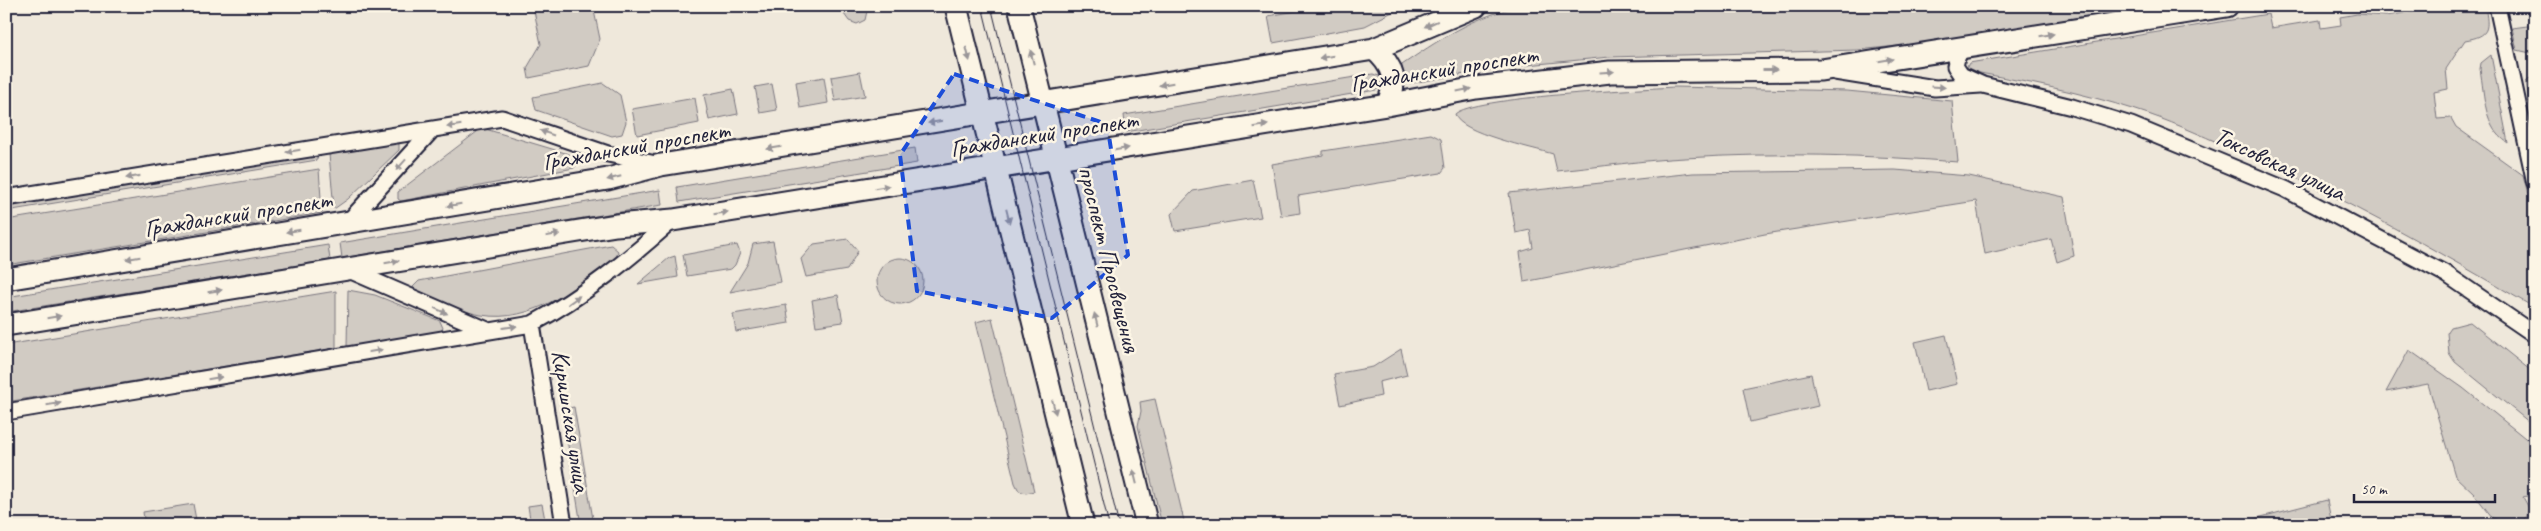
<svg xmlns="http://www.w3.org/2000/svg" width="2541" height="531" font-family="Caveat,sans-serif">
<rect width="100%" height="100%" fill="#efe8db"/>
<filter id="ink" filterUnits="userSpaceOnUse"><feTurbulence type="fractalNoise" baseFrequency=".02" numOctaves="2"/><feDisplacementMap in="SourceGraphic" scale="10" xChannelSelector="R" yChannelSelector="G"/><feConvolveMatrix kernelMatrix="1 2 1 2 8 2 1 2 1" color-interpolation-filters="sRGB"/></filter>
<g filter="url(#ink)">
<!-- green -->
<path fill="#d1cbc3" stroke="#7a767f" d="M533 6H593L600 39 589 66 529 78 527 68 541 44Z
M846 6H865L867 11 865 20 857 24 849 21 844 14Z
M1325 6H1404L1365 26 1273 43 1268 16Z
M1522 6H2142V7L1927 43 1858 50 1610 57 1507 67 1406 84 1399 67C1437 41 1475 15 1522 6Z
M2446 6H2485C2489 29 2490 36 2465 40L2446 69 2448 89 2434 92 2437 119 2451 118 2456 127 2523 175 2535 221V308C2434 249 2338 194 2230 148 2199 134 2168 120 2136 110 2081 92 2026 82 1970 71L1967 67 1969 63 2268 14 2271 28 2320 20 2321 28 2341 25 2340 17 2357 14 2386 16Z
M2535 25V54L2517 50 2512 28Z
M2491 55 2508 143C2483 126 2485 97 2480 69L2481 63Z
M860 72 865 96 835 101 831 77Z
M1373 74 1379 76 1382 81 1381 87 1376 90 1126 132 1124 115Z
M2535 74V133L2526 82Z
M824 77 828 103 800 108 796 82Z
M603 83 620 95 626 122 622 134 612 136 536 110 533 97Z
M772 84 777 110 760 113 755 87Z
M1675 87 1847 91 1952 101 1958 162C1868 155 1776 152 1685 158 1643 160 1600 167 1557 171L1553 154C1534 148 1458 133 1455 114 1472 97 1641 89 1675 87Z
M733 89 738 114 709 120 704 95Z
M695 98 699 123 637 135 632 109Z
M482 128 572 155 578 163 574 168 401 201 398 199V192Z
M1431 134 1441 139 1445 168 1441 173 1298 196 1300 213 1281 216 1272 164 1323 155V151Z
M396 143 399 144V150L348 199 334 209 329 154Z
M915 148 917 163 679 202 677 187Z
M317 156V160L6 211V206Z
M319 169 322 213 6 265V220Z
M1895 170 1969 176 2064 197 2074 256 2057 262 2051 239 1985 254 1976 201 1765 234 1524 282 1520 252 1533 248 1530 230 1516 233 1509 193 1693 173Z
M1253 180 1261 217 1175 231 1171 214 1193 191Z
M660 190 662 205 342 258 340 243Z
M848 239 858 251 847 270 806 277 801 259 814 244Z
M773 241 781 282 730 292 748 263 753 244Z
M328 245 330 260 6 312V297Z
M611 245 618 251 616 259C576 287 533 324 481 315 460 311 438 301 418 295L413 287 419 281Z
M737 245 740 253 735 265 731 269 687 276 683 255Z
M675 256 678 277 638 284 669 258Z
M877 281a23 23 0 1 1 46 0a23 23 0 1 1-46 0Z
M348 290 375 295 440 321 443 328 441 331 347 347Z
M336 291V348L6 402V345Z
M838 295 843 322 816 326 812 300Z
M786 305 789 323 736 332 733 314Z
M992 318 1034 491 1026 493 1019 491 1015 483 976 322Z
M2470 322 2535 374V427L2455 362 2449 353 2447 333 2451 327Z
M1946 335 1957 384 1926 391 1915 342Z
M1401 349 1407 375 1379 382 1381 396 1340 405 1334 374 1373 367Z
M2409 350 2463 388 2535 446V494L2523 497 2529 508 2527 516 2520 523 2504 524 2492 517 2475 495 2455 476 2428 384 2386 392Z
M1811 374 1818 406 1750 422 1743 388Z
M1155 399 1185 525H1162L1138 426 1141 411 1140 402Z
M574 407 594 525H581L562 409Z
M2327 500 2332 525H2230Z
M193 504 197 525H145L143 512Z
M542 504 546 525H531L528 506Z"/>
<g fill="none" stroke-linecap="round" stroke-linejoin="round">
<!-- street casing -->
<g stroke="#22223b" stroke-width="19">
<path id="street" d="M2497 6 2535 183
M1962 48 1957 58 1955 66 1961 75 1983 85 2072 107 2131 125 2285 189 2446 274 2535 335
M1835 72 1935 88 1981 85
M6 198 502 118 608 154 656 164
M348 222 433 129
M349 270 487 330
M532 324 564 525
M6 412 532 324C584 296 629 259 673 220"/>
</g>
<!-- secondary casing -->
<g stroke="#22223b" stroke-width="25">
<path id="secondary" d="M956 6 1083 525
M1019 6 1147 525
M1374 49C1394 66 1398 82 1387 105
M6 279 608 179 661 165 1374 49 1476 6
M6 325 616 225 673 220 1387 105 1476 88 1610 72 1821 70 2227 6"/>
</g>
<!-- street -->
<use href="#street" stroke="#fcf5e5" stroke-width="15"/>
<!-- secondary -->
<use href="#secondary" stroke="#fcf5e5" stroke-width="21"/>
<!-- tram -->
<path stroke="#22223b" stroke-width="1" d="M982 6 1109 525
M991 6 1119 525"/>
</g>
<!-- one-way arrows -->
<defs><path id="oneway-solid" d="M-6-.8H1V-3.2L6.5 0L1 3.2V.8H-6Z" transform="scale(1.25)"/></defs>
<g fill="#9a9698">
<use href="#oneway-solid" transform="translate(1431 24) rotate(156)"/>
<use href="#oneway-solid" transform="translate(2047 35) rotate(-9)"/>
<use href="#oneway-solid" transform="translate(968 54) rotate(76)"/>
<use href="#oneway-solid" transform="translate(1032 57) rotate(-104)"/>
<use href="#oneway-solid" transform="translate(1326 57) rotate(170)"/>
<use href="#oneway-solid" transform="translate(1886 60) rotate(-9)"/>
<use href="#oneway-solid" transform="translate(1770 70)"/>
<use href="#oneway-solid" transform="translate(1607 72) rotate(-4)"/>
<use href="#oneway-solid" transform="translate(1166 84) rotate(170)"/>
<use href="#oneway-solid" transform="translate(1938 87) rotate(3)"/>
<use href="#oneway-solid" transform="translate(1464 90) rotate(-11)"/>
<use href="#oneway-solid" transform="translate(935 122) rotate(171)"/>
<use href="#oneway-solid" transform="translate(454 126) rotate(171)"/>
<use href="#oneway-solid" transform="translate(1261 126) rotate(-9)"/>
<use href="#oneway-solid" transform="translate(547 133) rotate(-161)"/>
<use href="#oneway-solid" transform="translate(774 148) rotate(171)"/>
<use href="#oneway-solid" transform="translate(1122 149) rotate(-9)"/>
<use href="#oneway-solid" transform="translate(293 151) rotate(171)"/>
<use href="#oneway-solid" transform="translate(401 165) rotate(132)"/>
<use href="#oneway-solid" transform="translate(133 177) rotate(171)"/>
<use href="#oneway-solid" transform="translate(614 178) rotate(166)"/>
<use href="#oneway-solid" transform="translate(882 187) rotate(-9)"/>
<use href="#oneway-solid" transform="translate(454 205) rotate(171)"/>
<use href="#oneway-solid" transform="translate(721 213) rotate(-9)"/>
<use href="#oneway-solid" transform="translate(1008 216) rotate(76)"/>
<use href="#oneway-solid" transform="translate(293 231) rotate(171)"/>
<use href="#oneway-solid" transform="translate(553 235) rotate(-10)"/>
<use href="#oneway-solid" transform="translate(133 258) rotate(171)"/>
<use href="#oneway-solid" transform="translate(392 262) rotate(-9)"/>
<use href="#oneway-solid" transform="translate(215 291) rotate(-9)"/>
<use href="#oneway-solid" transform="translate(574 300) rotate(-36)"/>
<use href="#oneway-solid" transform="translate(441 311) rotate(24)"/>
<use href="#oneway-solid" transform="translate(54 317) rotate(-9)"/>
<use href="#oneway-solid" transform="translate(1096 320) rotate(-104)"/>
<use href="#oneway-solid" transform="translate(510 327) rotate(-8)"/>
<use href="#oneway-solid" transform="translate(375 351) rotate(-10)"/>
<use href="#oneway-solid" transform="translate(215 378) rotate(-9)"/>
<use href="#oneway-solid" transform="translate(54 404) rotate(-9)"/>
<use href="#oneway-solid" transform="translate(1054 407) rotate(76)"/>
<use href="#oneway-solid" transform="translate(1135 477) rotate(-104)"/>
</g>
</g>
<!-- marked area -->
<path fill="#1d4ed8" fill-opacity="0.2" stroke="#1d4ed8" stroke-width="4" stroke-dasharray="10 6" stroke-linejoin="round" d="M954 74 1107 124 1128 255 1052 318 917 291 900 155Z"/>
<g text-anchor="middle" stroke-width="5" stroke-linejoin="round" paint-order="stroke">
<!-- street labels -->
<g font-size="25" fill="#22223b" stroke="#fcf5e5">
<text transform="translate(1444 68) rotate(-9)" y="9">Гражданский проспект</text>
<text transform="translate(1044 133) rotate(-9)" y="9">Гражданский проспект</text>
<text transform="translate(636 145) rotate(-10)" y="9">Гражданский проспект</text>
<text transform="translate(2280 163) rotate(25)" y="9">Токсовская улица</text>
<text transform="translate(238 213) rotate(-9)" y="9">Гражданский проспект</text>
<text transform="translate(1110 259) rotate(76)" y="9">проспект Просвещения</text>
<text transform="translate(572 421) rotate(81)" y="9">Киришская улица</text>
</g>
</g>
<!-- margin -->
<rect width="2541" height="531" fill="none" stroke="#fcf5e5" stroke-width="25"/>
<rect x="12" y="12" width="2516" height="506" fill="none" stroke="#22223b" stroke-width="2" filter="url(#ink)"/>
<!-- scale -->
<path d="M2354 494v8h141v-8" fill="none" stroke="#22223b" stroke-width="2.5"/>
<text x="2361" y="494" font-size="15" fill="#22223b" stroke="#fcf5e5" stroke-width="4" paint-order="stroke">50 m</text>
</svg>
